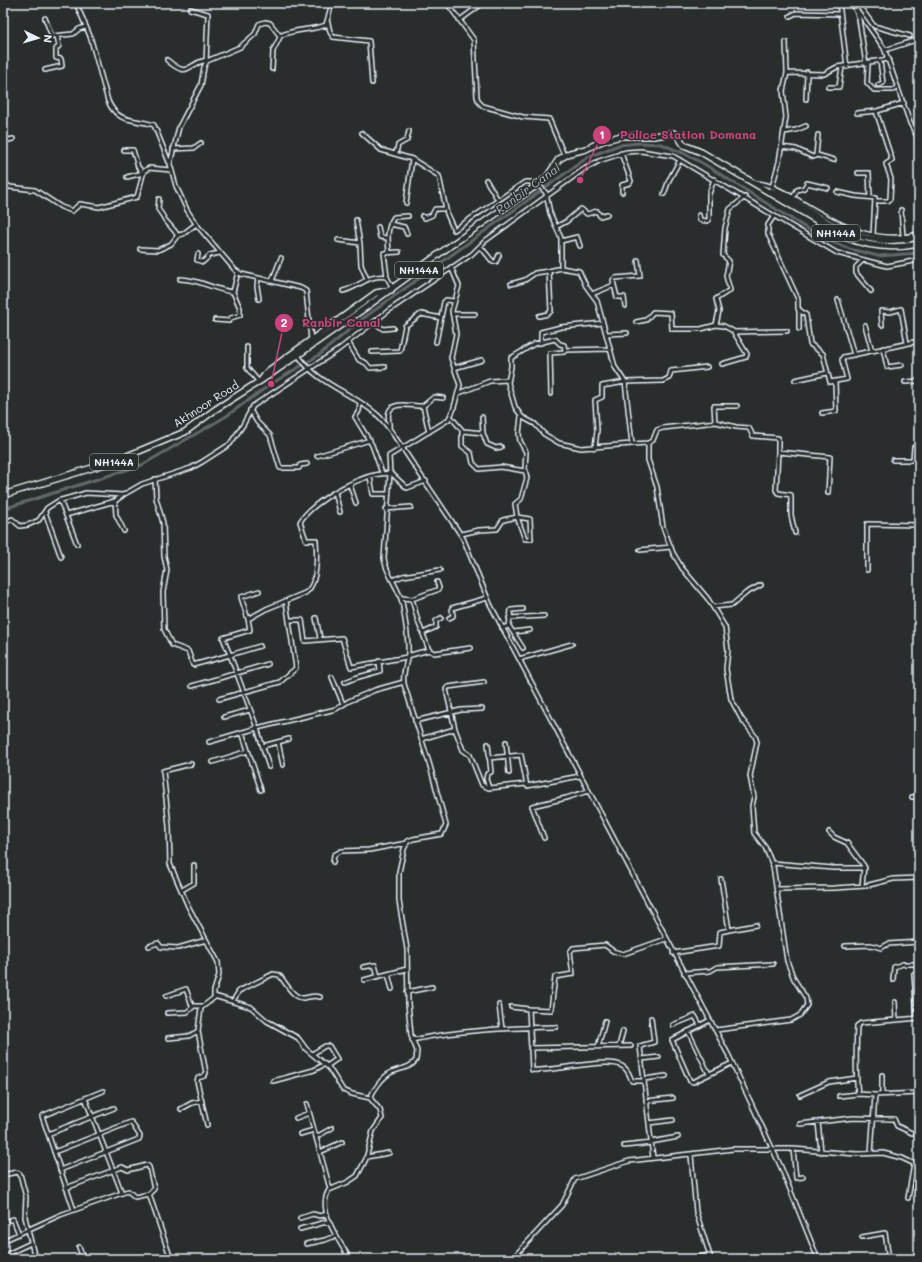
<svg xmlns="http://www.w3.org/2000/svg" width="922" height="1262" font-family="Mali,sans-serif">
<rect width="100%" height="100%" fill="#2a2d2e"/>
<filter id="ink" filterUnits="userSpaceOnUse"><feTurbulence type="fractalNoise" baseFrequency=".025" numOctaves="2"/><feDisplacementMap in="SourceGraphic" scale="8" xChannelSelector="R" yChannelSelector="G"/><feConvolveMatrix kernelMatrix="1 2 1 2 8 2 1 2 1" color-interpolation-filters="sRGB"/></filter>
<g filter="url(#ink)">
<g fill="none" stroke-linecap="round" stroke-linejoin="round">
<!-- canal -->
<path stroke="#63686b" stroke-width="3" d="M3 509 142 465 225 417 271 384 319 355 361 320 588 157 619 145 640 143 661 144 683 153 704 164 822 238 850 249 878 256 919 253"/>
<!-- street casing -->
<g stroke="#e8f1f8" stroke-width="6">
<path id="street" d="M76 3 90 36 108 101C118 124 133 118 154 125L169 162
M447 3 474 40 477 97 479 102 483 106 523 117 549 119 564 155
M839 3 847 67
M852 3 884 48 910 123 917 136
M857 3 874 26 910 36
M918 3 919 8
M63 4H76
M854 5 859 19 866 64
M190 9 208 14 206 63
M790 16 796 13 840 14
M45 18 51 34 53 36 73 34 79 29 85 27
M460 20 483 3
M328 23 330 32 333 37 369 41 372 83
M885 50 916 40 919 37
M167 60C189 79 185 65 206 60
M868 64 867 83 874 90H893L898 87
M272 69 273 51 281 35
M45 70 62 66 61 59 56 58V49L59 46 57 36
M787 73 824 74 837 67 889 59
M878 85 883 83 880 61
M828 87H839L842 67
M806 99 807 72
M919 104V119
M857 113 877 111 904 103
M784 132 796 130 806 126
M362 133 381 150 412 159 439 176 447 214 454 230 525 182H531L536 186
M3 134 4 141 13 139
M919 134 917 137 919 161
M781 147 796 149 813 157 817 155 834 160
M173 149 194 148 201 143
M124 150H133L138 167 143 173
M396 153 398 145 407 140 409 131
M621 153 631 181 630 183 622 185V192
M816 155 818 135
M858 173H869L870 197
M3 175 6 184 10 187 35 190 61 207 72 211 80 204 99 207 137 197 144 171 149 168 171 170
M127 177 143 173
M486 180 498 200
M756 183C772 184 787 194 801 202 837 224 875 246 919 234
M538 184 546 193 550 213 561 238V268L579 271 586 286 597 301 615 367 625 382 632 444 648 443V460L657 487 663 527 673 553 682 568 708 599 725 627 728 650 726 669 731 699 741 718 755 736 757 742 750 776 754 797 752 806 754 833 765 847 773 866 787 961 794 979 806 998 807 1005 800 1015 791 1020 716 1030
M772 187 779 162 786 117 783 91 787 73 786 42
M837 192 855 196 875 198 873 235
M664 194 669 180 680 160
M793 198 797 190 804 188 807 183 828 188
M159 199 158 209C161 213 163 216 165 220 170 226 174 229 178 236
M876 201H888L890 199 891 179 886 164 892 160 876 111
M406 203 412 159
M901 210 903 236
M699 215 700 220 707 221 709 220V194L714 179
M422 216 425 218 432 215 435 209H446
M774 216 768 225V234L798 299V309L806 315 810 344 823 354 830 382 847 379 842 360 843 357 919 341
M356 220 360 244 361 265 367 279
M390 224 404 227 407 234
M378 227 380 237 387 238
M556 227 567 221 581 209 587 214 597 211 600 216 607 214
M338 240 360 243
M561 241 577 237 580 246
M480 246 493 262H496L499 255
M140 249 158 250 171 244 178 235 183 234 196 224
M389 252C388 239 386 229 394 217L408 216
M198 254 197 260 203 262 210 255 220 253
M863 260 856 267V273L871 291
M258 278 257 286 259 299
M180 279C199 279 214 290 233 292
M272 281 281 258
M511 284 525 280 535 273 549 271
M614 285 617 297H624L625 306
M393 289 387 277 384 253 399 252
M343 291C360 287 367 274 387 277
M592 294 614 285 613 280 615 278 640 276 638 260
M838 300 854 355
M799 309V329
M453 314H475
M539 316 548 314 551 311 549 271 561 268
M215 320 229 321 231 318 240 315V308L233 292 238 272
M374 322 383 329 393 328
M636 322 646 320 653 312 671 313 672 329H701L716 325 719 311 716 299 730 290 726 276 729 261 723 255 725 228 730 209 745 197
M716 325 724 326 733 331 747 354 746 357 722 364
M865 325 872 351
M882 325 881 311 890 312 901 309 907 343
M734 332 787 331
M606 334 627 333
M311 340 306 291 301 288 241 274 235 270 196 224 187 210 176 186 170 164 179 127 201 85 204 67 207 61 240 47 255 34 259 24 265 22 270 23 280 36C295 28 311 31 326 25L332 3
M348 342 359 360 366 363 370 368 385 367
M436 342 444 302 446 300 454 301
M541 343V332L561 327 603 323
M247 347V368L259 382
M883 348 887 367 902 365
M610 349 565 350 564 345 560 344 555 339 534 344 511 358V367L508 383 515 407 522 417 535 424 544 434 559 443 581 448 632 444
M372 352 400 351 405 326 421 314 441 318
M298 355C317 384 349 391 375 413 382 418 388 427 393 434L463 538 490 604 729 1056 781 1167 818 1259
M454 368 482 360
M795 380 827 373
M905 382 919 381
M459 393 490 381 507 380
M551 394 550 353 564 352 565 350
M360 403 359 411 355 417 372 445 382 473
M423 406 429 432
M250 410 257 422 270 435 280 468H299L300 465 307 464
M822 413 836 411 835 382
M451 417 462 430V446L471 453 473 463 479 469 501 467 525 471
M482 417 483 433
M715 422 714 406H737
M389 428C390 423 387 417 389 412 393 400 414 407 423 406L434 397 443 398
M463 431 483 433 487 444 496 448 501 447
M648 443 653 440 657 430 663 428 716 422 736 427 749 428 753 436 778 438V452L830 457 828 493
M595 448 597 430 595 400 602 397V386L625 382 663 381 669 378 671 371 707 367
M778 452 776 490 778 493 791 495V515L795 533
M317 456 370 440
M893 460H913L914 447 919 446
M370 476 373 494H388
M155 479 156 498 163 523 164 556 167 570 163 592 164 629 172 645 188 651 193 665 230 655 257 728 336 709 349 701 375 690 404 682
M350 485 356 503
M335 492 340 512
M60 500 77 544
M115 501 116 515 124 531
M386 509 411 507
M45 512 61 557
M66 515 115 501 122 496
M517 517 530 519 531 539H525Z
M3 523 12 519 20 526 28 525 39 520 47 508 58 501 86 493 123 495 142 484 191 468 202 462 230 444 243 425 253 406 338 350 388 311 472 254 485 241 584 169 599 161 626 152 641 151 673 156 837 253 887 266 919 260
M461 534 479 530 497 529 503 520 517 517 515 504 521 499 527 478 525 469 526 452 520 441 519 434 521 416
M640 550 671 547
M867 570V524L919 525
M392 580 403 576 440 570
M402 598 412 599 437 590 439 588 437 582
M412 599 418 621 429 650
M713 607 732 605 746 593 761 585
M316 618 320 638
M449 618 453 616 452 608 487 598
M509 618 544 616
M248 619 241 597 259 591
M290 620H302L305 641 342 638 351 667 407 657
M509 626 523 648
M502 628 509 626 511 610 523 609
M514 632 530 630
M423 633 436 627V621L441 618
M260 646 230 655 223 638 250 630 248 619 250 618 266 609 305 593C318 585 317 554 316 540H306L300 522C312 501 368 469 392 474L407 488 426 481
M407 656 429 650 434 653 471 648
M519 659 572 644
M332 677 343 704
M345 682 355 678 380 671 379 661
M484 682 448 687 446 689 455 729 463 750 470 755 482 785 489 788
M192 686 268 664
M219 699 280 682 296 668 286 601
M224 717 250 710
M415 721 461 710 482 709
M242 732 261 790
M421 739 455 729
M209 742 257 728 269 767
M278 742 283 765
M506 742 509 773
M488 744 491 772 487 774 486 779 489 788 526 784
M263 746 289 739
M489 758 521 755 527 786 580 776
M213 762 248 751
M191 764 163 771 169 826 170 864 188 906 218 962 219 975 214 991V996L251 1007 267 1021 298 1038 306 1049 329 1068 343 1090 352 1094 370 1098
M912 797 919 796
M829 832 834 837 847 843 864 866 862 886
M544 838 532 806 566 798 588 791
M3 857 6 856
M333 862 334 855 341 851 369 850 407 843
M772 863 833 868H865
M777 889 835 888 865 886 893 879 919 878
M182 890 194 883V865
M729 930 756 925
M149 946 158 943 161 947 178 948 206 940
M845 946 871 945 881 948 888 944 919 942
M673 953 719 946 720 932 729 930 721 879
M363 967 375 965 378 976
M684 973 710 971 717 967 773 964
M388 974 392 989
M914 974 917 1018
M364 980 407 969
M893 980 894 967 903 964H919
M407 992 432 987
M166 996 186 989 192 1006H203
M233 1001 239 991 273 974 279 975C285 981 293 999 304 998 310 997 313 995 320 997
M895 1002 896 1020
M499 1005 502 1029
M511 1007 529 1009
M167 1013 187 1012 193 1007
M651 1018 654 1042 640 1046 653 1158
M710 1020 672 1040 690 1081 693 1082 732 1063
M673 1025 695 1016 700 1025
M688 1031 709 1074
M168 1038 189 1036 198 1031
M412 1040C460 1030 508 1028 556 1027
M619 1046 623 1031
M598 1047 605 1021
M530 1048 631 1046
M312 1054 325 1046H329L337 1059 327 1066
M642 1059 659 1057
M882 1075V1094
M644 1079 666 1076
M273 1081 314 1070 325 1064
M644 1081H632C629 1075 629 1070 622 1066 608 1057 551 1072 532 1070L529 1009 551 1010 555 977 573 974 570 952 573 948 605 945 613 951 623 954 666 939
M800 1095 829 1082 857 1078
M875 1095 919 1093
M839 1096 858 1094
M85 1098 122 1193
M646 1101 673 1098
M307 1104 330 1189
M181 1109 192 1103 202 1101
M917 1112H919
M296 1118 309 1113
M818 1122 821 1152
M649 1123 673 1120
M800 1124 853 1118 894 1119 897 1126 912 1133
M207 1125 197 1081 198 1078 204 1076 206 1073 198 1031 201 1008 215 997
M48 1134 114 1108
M300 1134 314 1130
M316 1137 332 1128
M651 1142 678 1137
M624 1146 652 1143
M793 1149 796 1178 803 1177
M54 1152 131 1122 140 1136 139 1139 60 1170
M320 1152 342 1142
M871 1153 875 1095 858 1094C855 1071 856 1049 857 1026L861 1023 919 1018
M691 1155 696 1212 711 1259
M366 1157 389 1153
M3 1175 17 1172 20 1174 26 1197 25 1217 35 1259
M149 1194 171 1259
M908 1198 914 1164
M74 1210 42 1116 103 1091
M300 1218 313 1214 320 1216 327 1214
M10 1220 13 1219 19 1234
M300 1229 330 1221
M862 1237 885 1233 889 1259
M3 1241 60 1215 122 1193 128 1191 135 1197 149 1194 154 1189 149 1167 147 1165 128 1170 122 1167 66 1188
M306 1244 325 1240 335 1236
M79 1247 83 1259
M3 1256 31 1243
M160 1259 169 1256
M350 1259C340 1242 316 1210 329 1190L348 1182 357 1176 366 1159 373 1131 382 1118 380 1110 370 1098C374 1089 382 1078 390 1073 399 1068 410 1069 416 1060L417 1051 411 1035 408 1003 407 949 399 901V872L404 849 408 841 413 839 442 834 446 825 430 766 404 684C402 673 407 664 408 653 409 639 405 621 403 607 401 589 386 576 384 558L390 474 389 456 448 420 453 411 460 385 451 358 456 334 452 311 459 286 451 267
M512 1259 562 1205 575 1179 629 1161 733 1149H793L856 1154 883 1153 902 1158 919 1166
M688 1259 710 1255"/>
</g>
<!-- highway casing -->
<g stroke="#e8f1f8" stroke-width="8">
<path id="highway" d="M770 191 779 193C826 221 861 251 919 237
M262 379 268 371 376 293 391 290
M3 495 115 461 185 432 216 409 268 376 365 308 454 243 536 186 547 177 559 159 570 153 586 149 602 141 621 136H654L673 133 678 136 684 145 701 152 845 237C869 247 894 249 919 244"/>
</g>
<!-- street -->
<use href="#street" stroke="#2a2d2e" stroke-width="3"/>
<!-- highway -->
<use href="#highway" stroke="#2a2d2e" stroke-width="5"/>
</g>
</g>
<g text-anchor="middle" stroke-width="3" stroke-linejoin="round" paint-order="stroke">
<!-- shield labels -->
<g fill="#2a2d2e" stroke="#afb6bb" stroke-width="1">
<rect x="812" y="225" width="48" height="16" rx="3"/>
<rect x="395" y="262" width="48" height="16" rx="3"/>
<rect x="90" y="454" width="48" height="16" rx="3"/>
</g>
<g font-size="10" font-weight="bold" fill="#e8f1f8">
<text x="836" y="237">NH144A</text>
<text x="419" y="274">NH144A</text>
<text x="114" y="466">NH144A</text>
</g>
<!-- street labels -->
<g font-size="11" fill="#e8f1f8" stroke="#2a2d2e">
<text transform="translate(206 404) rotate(-33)" y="4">Akhnoor Road</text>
</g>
<!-- water labels -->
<g font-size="12" font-style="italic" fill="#acb3b9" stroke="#2a2d2e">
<text transform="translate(528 189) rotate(-36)" y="4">Ranbir Canal</text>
</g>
</g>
<!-- callouts -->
<path fill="none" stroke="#ca437a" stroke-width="1.5" d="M580 180L602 135M271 384L284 323"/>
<g fill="#ca437a" stroke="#2a2d2e" stroke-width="1.5">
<circle cx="580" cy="180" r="4"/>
<circle cx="271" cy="384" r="4"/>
<circle cx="602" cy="135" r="10"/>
<circle cx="284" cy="323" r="10"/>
</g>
<g font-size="12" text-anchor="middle" font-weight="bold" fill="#fff">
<text x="602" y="139">1</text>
<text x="284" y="327">2</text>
</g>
<g font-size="12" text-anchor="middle" font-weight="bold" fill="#ca437a" stroke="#2a2d2e" stroke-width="3" stroke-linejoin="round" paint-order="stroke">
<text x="688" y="139">Police Station Domana</text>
<text x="341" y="327">Ranbir Canal</text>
</g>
<!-- margin -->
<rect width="922" height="1262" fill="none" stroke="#2a2d2e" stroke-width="16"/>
<rect x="8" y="8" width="906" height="1246" fill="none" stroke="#e8f1f8" stroke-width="1.5" filter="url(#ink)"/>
<!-- north arrow -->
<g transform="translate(38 38) rotate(95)" stroke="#2a2d2e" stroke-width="3" paint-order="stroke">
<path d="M0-3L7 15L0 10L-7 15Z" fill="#e8f1f8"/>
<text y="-6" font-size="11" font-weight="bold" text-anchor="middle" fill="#e8f1f8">N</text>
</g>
</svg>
